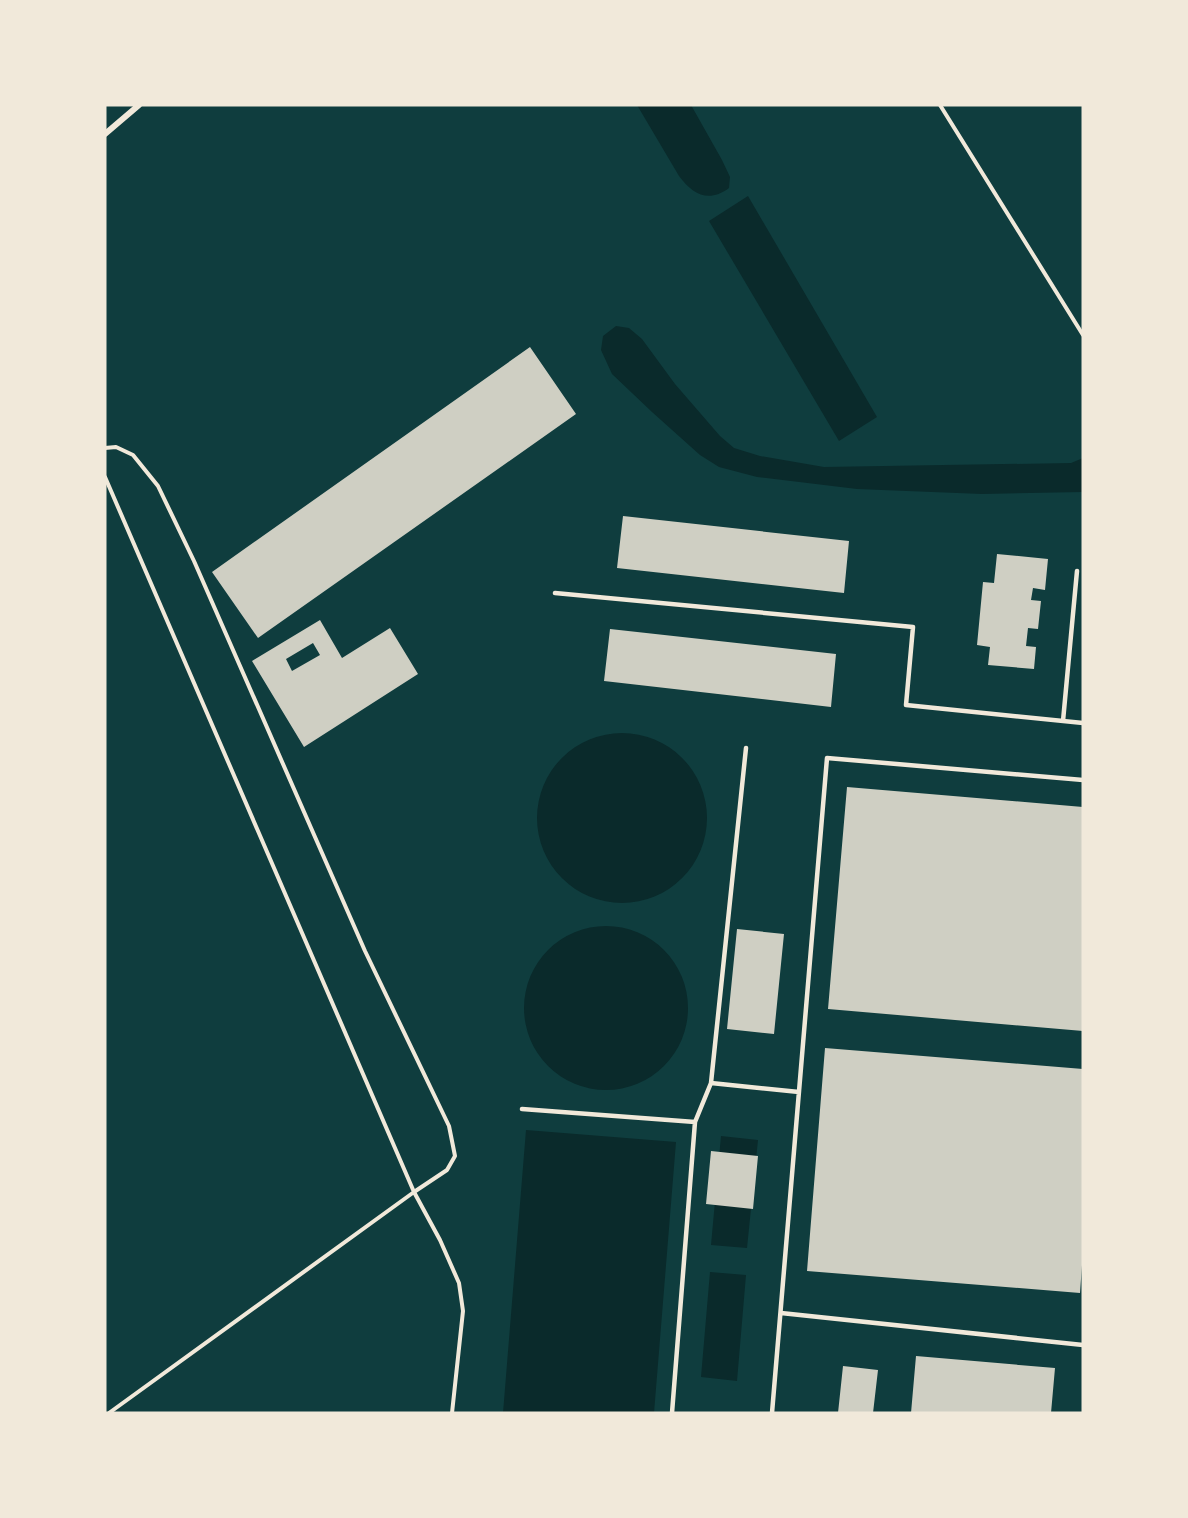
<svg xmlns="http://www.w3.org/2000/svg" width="1188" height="1518" font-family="'Work Sans',sans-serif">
<rect width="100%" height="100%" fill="#0f3d3e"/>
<!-- water -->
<path fill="#0a2a2b" d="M637 105H691L722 160 730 177 729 188C709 203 693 195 679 176Z
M748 196 877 417 839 441 709 221Z
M616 326 629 328 642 339 675 384 720 436 734 448 760 456 824 467 1071 463 1083 458V492L982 494 857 489 757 477 719 467 700 455 652 412 612 374 601 350 603 336Z
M537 818a85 85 0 1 1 170 0a85 85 0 1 1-170 0Z
M524 1008a82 82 0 1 1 164 0a82 82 0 1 1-164 0Z
M526 1130 676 1142 654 1413H503Z
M721 1136 758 1140 747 1248 711 1245Z
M710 1272 746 1275 737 1381 701 1377Z"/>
<!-- building -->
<path fill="#cfcfc3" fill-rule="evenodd" d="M530 347 576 414 258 638 212 572Z
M623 516 849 541 844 593 617 568Z
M997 554 1048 559 1045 590 1033 588 1031 600 1041 601 1038 629 1028 628 1026 646 1036 647 1034 669 988 665 990 647 977 645 983 582 994 583Z
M320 620 342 658 390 628 418 674 304 747 252 661ZM313 643 320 655 292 671 286 659Z
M610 629 836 654 831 707 604 681Z
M847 787 1083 807V1031L828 1009Z
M737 929 784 934 774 1034 727 1029Z
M825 1048 1083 1069V1251L1080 1293 807 1271Z
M711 1151 758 1156 753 1209 706 1204Z
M916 1356 1055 1368 1051 1413H911Z
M843 1366 878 1370 873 1413H838Z"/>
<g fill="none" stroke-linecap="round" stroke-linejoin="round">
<!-- path -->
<path stroke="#f1e9da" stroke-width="4" d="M940 105 1083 335
M105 448 116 447 133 455 158 486 194 561 365 951 449 1126 455 1156 447 1170 414 1192 440 1240 459 1283 463 1311 452 1413
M105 477 414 1192 109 1413"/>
<!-- service -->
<path stroke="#f1e9da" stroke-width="4.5" d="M555 593 913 627 906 705 1083 723
M1063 721 1077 571
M711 1083 746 748
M522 1109 695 1122 672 1413
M695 1122 711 1083 799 1092
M781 1313 1083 1345
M772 1413 827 758 1083 780"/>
<!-- minor -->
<path stroke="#f1e9da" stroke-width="6" d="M105 134 139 105"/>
</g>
<!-- border -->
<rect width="1188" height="1518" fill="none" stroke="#f1e9da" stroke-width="213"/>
</svg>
